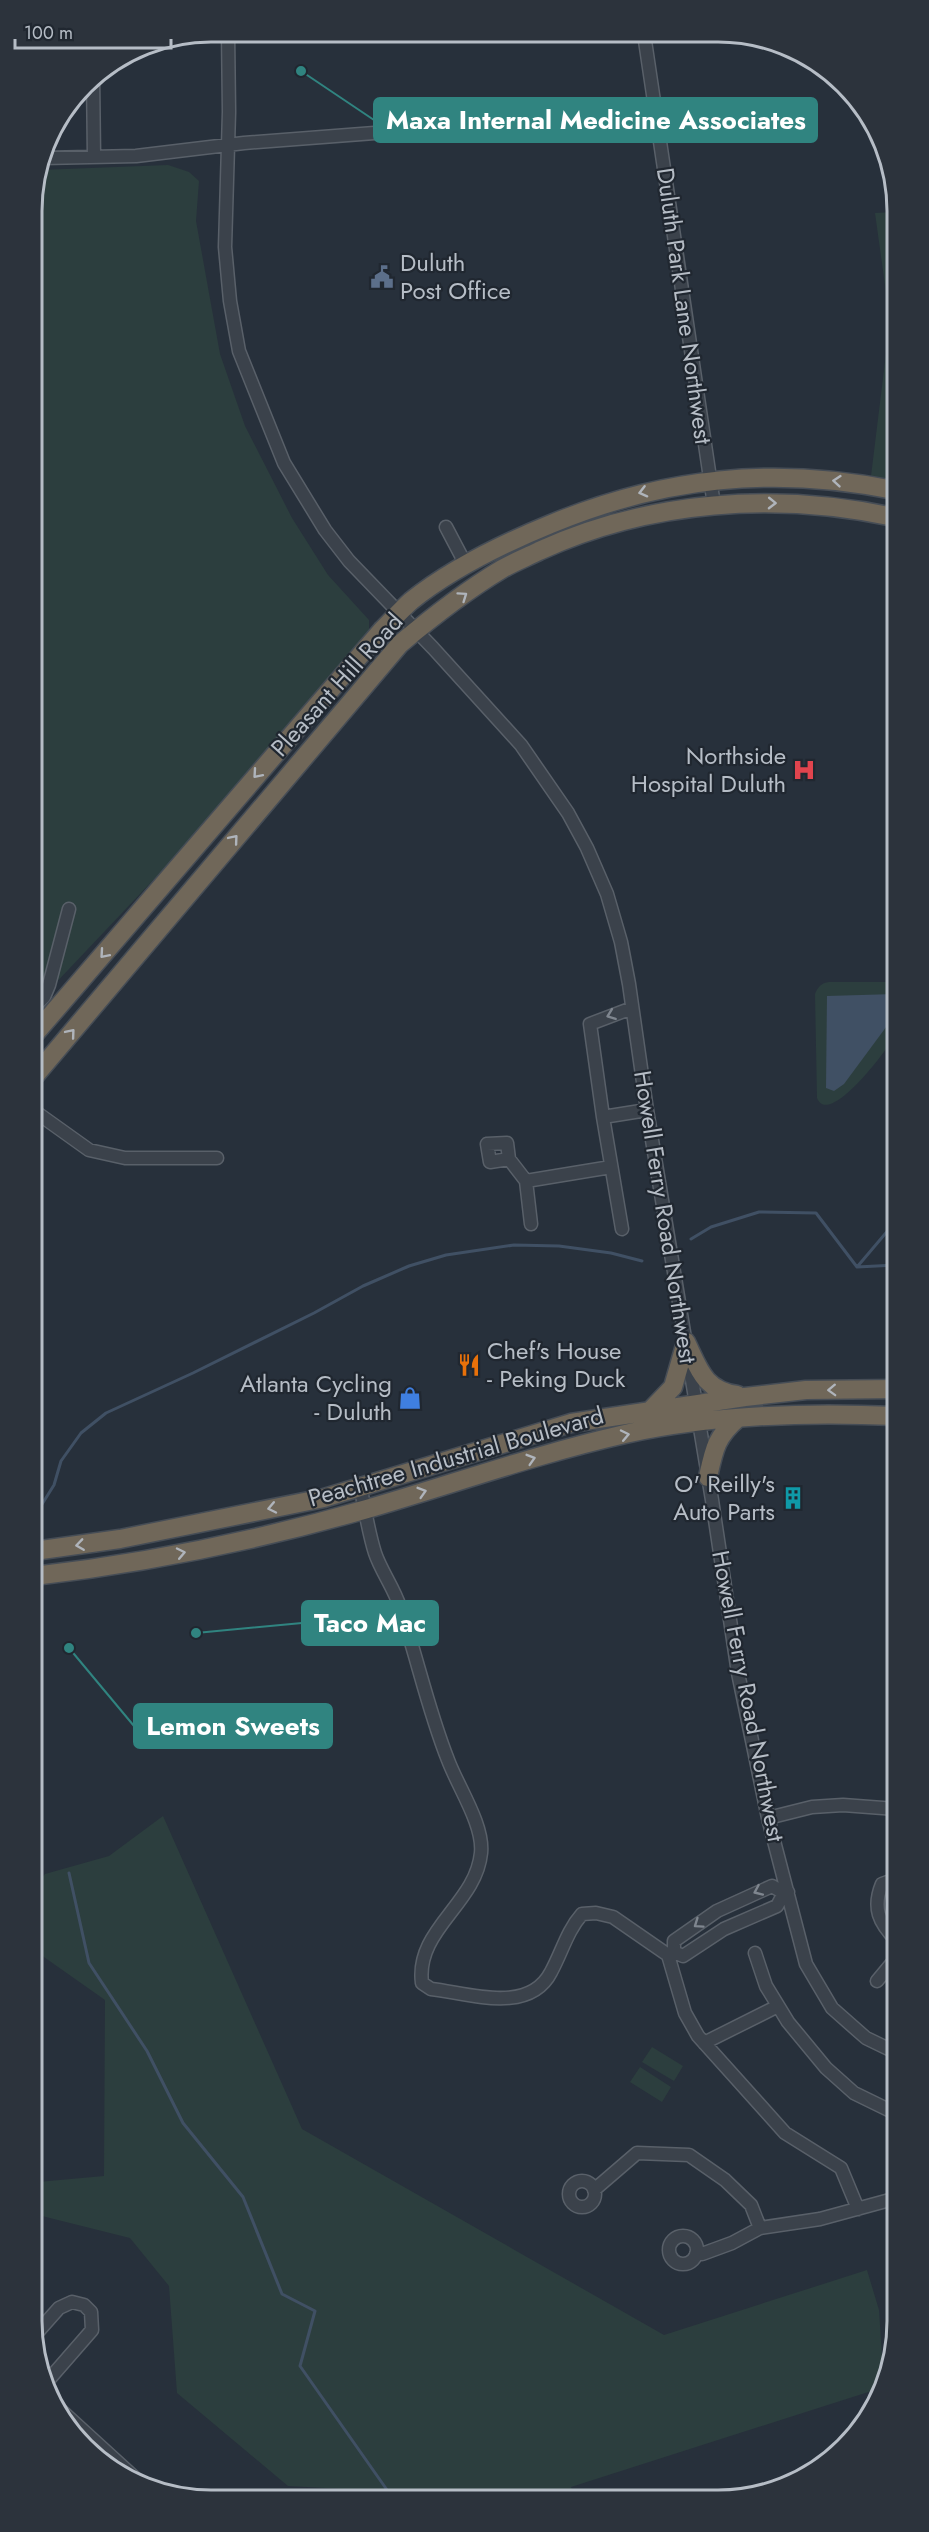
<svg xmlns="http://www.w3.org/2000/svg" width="929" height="2532" font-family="Jost,sans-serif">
<rect width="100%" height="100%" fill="#27303b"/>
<!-- green -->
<path fill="#2c3e3e" d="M168 165 189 172 199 181 196 221 220 354 245 426 292 518 328 575 369 620V635L228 801 33 1007 32 199 40 170Z
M894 212V480L871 476 890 321 875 213Z
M895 982C895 994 899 1028 894 1037 887 1050 829 1128 817 1098L815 994C818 987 821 983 829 982Z
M163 1816 302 2129 664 2335 867 2270 879 2310 884 2387 571 2487 575 2497H383L380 2491 288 2486 177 2393 169 2286 130 2238 38 2215V2182L104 2176 105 2000 34 1950V1887L45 1874 109 1856Z
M652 2047 683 2066 674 2081 642 2062Z
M640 2067 671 2087 662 2102 630 2082Z"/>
<!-- water -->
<path fill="#405064" d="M895 994V1015L844 1084 834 1091 826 1088 827 996Z"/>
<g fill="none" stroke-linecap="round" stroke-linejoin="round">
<!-- stream -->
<path stroke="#405064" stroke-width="3" d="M691 1239 711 1227 759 1212 816 1213 857 1267
M857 1267 896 1221
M857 1267 896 1265
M34 1517 54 1485 61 1461 81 1433 106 1413 193 1373 314 1313 363 1286 409 1266 446 1255 514 1245 559 1246 611 1253 642 1261
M69 1873 89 1963 147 2051 183 2123 243 2197 282 2294 315 2311 300 2366 392 2497"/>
<!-- minor casing -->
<g stroke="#596069" stroke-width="15">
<path id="minor" d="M228 32 229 112 225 247 230 301 239 351 284 463 325 530 349 561 433 648 521 745 568 813 587 848 607 894 621 942 629 984 647 1110 712 1500 738 1673 768 1818 806 1964 832 2008 866 2038 897 2053
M644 34 714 505
M93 76 94 157
M43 158 136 156 244 143 544 120 655 109
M446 527 466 565
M33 1008 44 997 49 985 69 909
M33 1110 89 1150 125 1158H217
M603 1117 590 1024 632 1008
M509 1159 490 1162 487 1144 507 1143 509 1159 526 1181
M531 1224 526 1181 611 1167
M622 1229 603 1117 647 1110
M360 1486C365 1508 368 1531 375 1553 381 1571 394 1588 400 1607 417 1657 428 1710 448 1760 458 1787 484 1825 481 1853 476 1904 415 1930 422 1983L431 1989C468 1993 529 2015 551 1972 562 1952 567 1931 582 1914L596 1913 613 1917 668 1955 674 1952 683 1956 724 1929 777 1906 784 1893 788 1892
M768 1818 812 1807 843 1805 896 1809
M896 1879 882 1884C872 1908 879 1923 897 1941
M674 1952V1941L717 1911 772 1886 784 1893
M755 1953 766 1986 788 2022 826 2068 854 2093 897 2114
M668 1955 685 2013 698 2036 785 2133 841 2168 858 2209
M877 1981 897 1957
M704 2043 778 2006
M569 2194a13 13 0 1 1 26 0a13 13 0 1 1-26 0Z
M594 2190 637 2153 689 2155 725 2180 751 2205 760 2228
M669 2250a14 14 0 1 1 28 0a14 14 0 1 1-28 0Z
M696 2254H702L732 2243 760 2228 820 2219 897 2198
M35 2335 59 2308 72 2302 84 2305 91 2312 92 2330 45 2384
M53 2403 145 2487"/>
</g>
<!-- highway casing -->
<g stroke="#464d56" stroke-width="21">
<path id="highway" d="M33 1036 382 630C392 620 401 610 411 601 452 568 502 544 551 524 664 477 774 466 894 490
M33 1078 400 644C432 617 467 590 502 569 514 562 527 557 539 551 650 500 776 492 894 517
M686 1342C699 1369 704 1390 737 1395
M651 1410 673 1387 686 1342
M708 1477C714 1449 716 1437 738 1418
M34 1551 120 1539 324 1498 571 1423 745 1397 806 1390 896 1389
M34 1576C146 1563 259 1540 367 1509 453 1484 537 1454 625 1434 711 1415 807 1412 896 1416"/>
</g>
<!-- minor -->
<use href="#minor" stroke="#3b424b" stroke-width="12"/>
<!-- highway -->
<use href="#highway" stroke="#706759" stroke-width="18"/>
</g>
<!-- one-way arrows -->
<defs><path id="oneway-chevron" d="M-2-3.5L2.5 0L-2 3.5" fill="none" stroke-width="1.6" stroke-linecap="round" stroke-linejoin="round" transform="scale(1.5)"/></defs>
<g stroke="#afb4bb">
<use href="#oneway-chevron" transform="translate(837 481) rotate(-175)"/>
<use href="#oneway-chevron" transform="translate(643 492) rotate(166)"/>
<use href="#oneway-chevron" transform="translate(772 503) rotate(1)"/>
<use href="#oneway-chevron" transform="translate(463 596) rotate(-35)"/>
<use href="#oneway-chevron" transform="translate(257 774) rotate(131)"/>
<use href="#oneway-chevron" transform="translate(234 839) rotate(-50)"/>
<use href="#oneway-chevron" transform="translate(104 954) rotate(131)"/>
<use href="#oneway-chevron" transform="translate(71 1033) rotate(-50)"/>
<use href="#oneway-chevron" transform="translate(832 1390) rotate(178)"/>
<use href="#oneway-chevron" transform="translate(625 1435) rotate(-12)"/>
<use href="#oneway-chevron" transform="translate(531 1459) rotate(-17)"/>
<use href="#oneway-chevron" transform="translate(422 1492) rotate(-17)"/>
<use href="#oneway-chevron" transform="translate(272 1508) rotate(168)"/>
<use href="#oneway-chevron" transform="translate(80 1545) rotate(172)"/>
<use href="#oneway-chevron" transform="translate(181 1553) rotate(-12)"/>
</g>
<g stroke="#7f868f">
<use href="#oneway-chevron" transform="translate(611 1015) rotate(159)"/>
<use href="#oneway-chevron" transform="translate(758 1891) rotate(156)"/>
<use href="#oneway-chevron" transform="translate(698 1924) rotate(145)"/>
</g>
<!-- icons -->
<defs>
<g id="civic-bare" transform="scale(1.8)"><path d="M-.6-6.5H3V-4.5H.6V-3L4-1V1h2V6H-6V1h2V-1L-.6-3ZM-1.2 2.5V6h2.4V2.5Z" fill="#5c6f8a" stroke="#202730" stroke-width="2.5" paint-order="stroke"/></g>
<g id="hospital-bare" transform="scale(1.8)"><path d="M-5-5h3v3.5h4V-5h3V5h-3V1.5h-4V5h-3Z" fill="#e0444e" stroke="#202730" stroke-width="2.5" paint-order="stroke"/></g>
<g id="restaurant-bare" transform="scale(1.8)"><path d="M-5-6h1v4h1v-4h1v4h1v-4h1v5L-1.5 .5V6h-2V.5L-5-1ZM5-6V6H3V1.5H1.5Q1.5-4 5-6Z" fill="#e8710a" stroke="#202730" stroke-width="2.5" paint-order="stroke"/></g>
<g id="shop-bare" transform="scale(1.8)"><path d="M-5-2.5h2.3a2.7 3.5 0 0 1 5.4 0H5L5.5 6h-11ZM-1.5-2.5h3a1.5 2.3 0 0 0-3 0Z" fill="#3f7fe0" stroke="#202730" stroke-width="2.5" paint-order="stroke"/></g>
<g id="building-bare" transform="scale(1.8)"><path d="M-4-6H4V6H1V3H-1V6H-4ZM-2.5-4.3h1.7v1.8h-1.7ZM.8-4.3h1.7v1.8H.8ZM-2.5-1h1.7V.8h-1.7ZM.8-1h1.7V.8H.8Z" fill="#0f9aa8" stroke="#202730" stroke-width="2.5" paint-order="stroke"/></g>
</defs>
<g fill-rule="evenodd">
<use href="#civic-bare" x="382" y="277"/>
<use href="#hospital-bare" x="804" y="770"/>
<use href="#restaurant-bare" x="469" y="1365"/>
<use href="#shop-bare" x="410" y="1398"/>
<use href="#building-bare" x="793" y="1498"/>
</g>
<g text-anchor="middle" stroke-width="4.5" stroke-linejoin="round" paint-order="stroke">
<!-- poi labels -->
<g font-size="24" fill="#b6bdc6" stroke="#202730" text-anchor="end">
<text x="400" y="271" text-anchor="start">Duluth<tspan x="400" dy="28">Post Office</tspan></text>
<text x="786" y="764">Northside<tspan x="786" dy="28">Hospital Duluth</tspan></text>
<text x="487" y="1359" text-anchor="start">Chef's House<tspan x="487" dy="28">- Peking Duck</tspan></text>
<text x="392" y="1392">Atlanta Cycling<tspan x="392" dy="28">- Duluth</tspan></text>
<text x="775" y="1492">O' Reilly's<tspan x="775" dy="28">Auto Parts</tspan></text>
</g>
<!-- street labels -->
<g font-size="24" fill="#b6bdc6" stroke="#202730">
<text transform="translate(684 306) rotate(82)" y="8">Duluth Park Lane Northwest</text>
<text transform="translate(337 685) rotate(-48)" y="8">Pleasant Hill Road</text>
<text transform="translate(665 1217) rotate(81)" y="8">Howell Ferry Road Northwest</text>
<text transform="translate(456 1457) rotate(-16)" y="8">Peachtree Industrial Boulevard</text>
<text transform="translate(748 1696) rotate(79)" y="8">Howell Ferry Road Northwest</text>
</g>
</g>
<!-- crop -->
<path d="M0 0H929V2532H0ZM211 42H718A169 169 0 0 1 887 211V2321A169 169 0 0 1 718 2490H211A169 169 0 0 1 42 2321V211A169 169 0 0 1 211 42Z" fill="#2c333c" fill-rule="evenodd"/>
<path fill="none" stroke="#b6bdc6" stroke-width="3" d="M211 42H718A169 169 0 0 1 887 211V2321A169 169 0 0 1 718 2490H211A169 169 0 0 1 42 2321V211A169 169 0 0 1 211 42Z"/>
<!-- callouts -->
<path fill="none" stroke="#308480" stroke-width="2" d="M301 71L374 120M196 1633L302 1623M69 1648L134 1726"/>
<g fill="#308480" stroke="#202730" stroke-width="2">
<circle cx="301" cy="71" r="6"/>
<circle cx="196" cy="1633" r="6"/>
<circle cx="69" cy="1648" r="6"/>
</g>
<g fill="#308480" stroke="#308480" stroke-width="2">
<rect x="374" y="98" width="443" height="44" rx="6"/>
<rect x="302" y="1601" width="136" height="44" rx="6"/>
<rect x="134" y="1704" width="198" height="44" rx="6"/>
</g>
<g font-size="26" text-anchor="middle" font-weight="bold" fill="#fff">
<text x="596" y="129">Maxa Internal Medicine Associates</text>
<text x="370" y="1632">Taco Mac</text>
<text x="233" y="1735">Lemon Sweets</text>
</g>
<!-- scale -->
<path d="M15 39v9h156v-9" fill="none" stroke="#b6bdc6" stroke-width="3"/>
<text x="24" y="39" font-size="18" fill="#b6bdc6" stroke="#202730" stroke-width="4.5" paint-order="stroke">100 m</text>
</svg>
